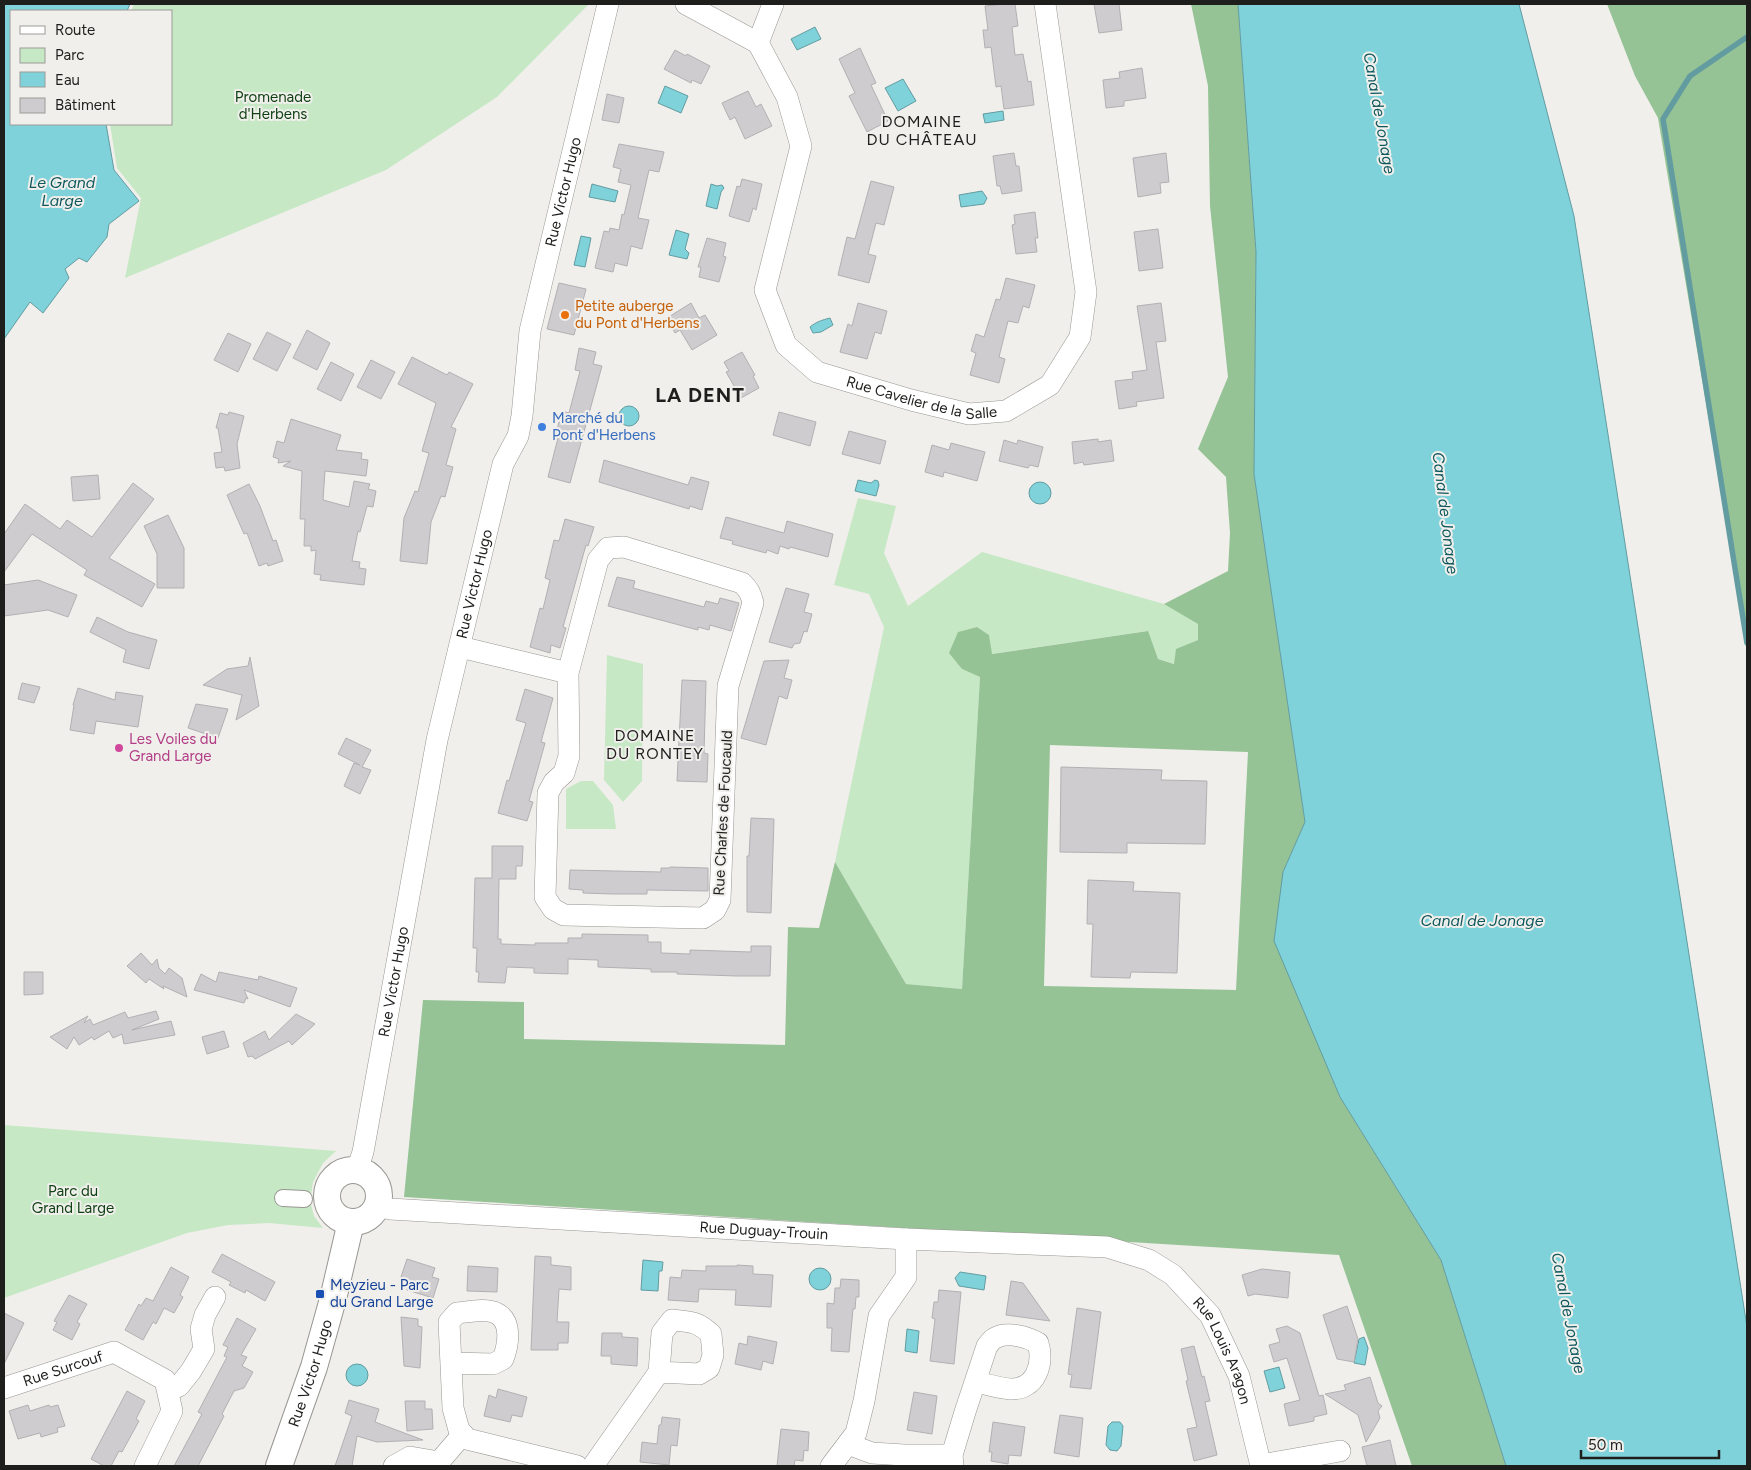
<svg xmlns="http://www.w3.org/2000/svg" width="1751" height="1470" font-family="Figtree,sans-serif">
<rect width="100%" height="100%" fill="#f0efeb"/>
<!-- green -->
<path fill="#c6e8c5" d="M134 4H589L497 97 386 170 125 278 141 198 117 168 110 124H171V11H131Z
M858 498 896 506 884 553 908 606 982 552 1164 604 1198 623V640L1177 649 1175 664 1158 659 1147 631 991 654 989 635 977 627 958 632 962 669 980 677 962 989 906 984 835 862 884 627 869 594 834 585Z
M607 655 643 664 642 781 623 802 604 780Z
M581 781H593L613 805 616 829H566V789Z
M4 1125 336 1151 323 1163 313 1182 310 1201 314 1216 323 1228 269 1223 228 1225 187 1233 4 1298Z"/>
<!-- forest -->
<path fill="#95c395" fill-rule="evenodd" d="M1191 4H1238L1256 252 1254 474 1305 822 1283 872 1340 1097 1441 1260 1506 1466H1412L1339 1255 404 1197 423 1000 524 1002V1039L785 1045 788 927 819 928 835 862 906 984 962 989 980 677 962 669 949 653 958 632 977 627 989 635 992 654 1148 631 1158 659 1174 664 1176 649 1198 640V624L1164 604 1228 571 1230 533 1226 477 1198 449 1228 377 1210 206 1208 86ZM1050 745 1248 752 1236 990 1044 986Z
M1607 4H1747V647L1658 118 1635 76Z"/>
<!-- water -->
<path fill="#7fd2da" stroke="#629ca1" d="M4 4H130L127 11H11V124H106L114 170 139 201 109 224 107 237 87 262 79 258 65 269 69 278 43 313 30 302 4 339Z
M1238 4H1519L1574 216 1747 1327V1466H1506L1441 1260 1340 1097 1274 941 1283 872 1305 822 1254 474 1256 252Z
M815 27 821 39 797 50 791 39Z
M903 79 916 101 898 111 885 88Z
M665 86 688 96 681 113 658 103Z
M1003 111 1004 120 985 123 983 114Z
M592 184 618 191 615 202 589 197Z
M711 184 717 186 722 185 724 188 721 192 717 209 706 206Z
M982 191 987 198 984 204 961 207 959 195Z
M676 230 689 234 685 249 689 253 687 259 669 255Z
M581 236 591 238 585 267 574 265Z
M830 318 833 325 821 332 813 333 810 327C816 322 822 320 830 318Z
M619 416a10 10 0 1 1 20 0a10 10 0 1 1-20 0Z
M858 480 871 483 875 480 878 481 879 485 876 496 855 491Z
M1029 493a11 11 0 1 1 22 0a11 11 0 1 1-22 0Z
M643 1260 663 1262 662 1271H659L658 1291 641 1290Z
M809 1279a11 11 0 1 1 22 0a11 11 0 1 1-22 0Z
M960 1272 986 1276 984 1290 959 1286 955 1278Z
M907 1329 919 1331 917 1353 905 1351Z
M1364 1337 1368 1348 1365 1365 1354 1363 1359 1339Z
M346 1375a11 11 0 1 1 22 0a11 11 0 1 1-22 0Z
M1279 1367 1285 1388 1270 1392 1264 1371Z
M1112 1422H1120L1123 1426 1121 1446 1117 1451 1110 1450 1106 1445 1108 1426Z"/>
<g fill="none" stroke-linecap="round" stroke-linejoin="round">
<!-- stream -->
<path stroke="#629ca1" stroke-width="5.5" d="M1747 37 1690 76 1663 119 1747 643"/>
</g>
<!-- building -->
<path fill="#cfcccf" stroke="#b3b0b3" d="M1004 4H1015L1018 26 1012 27 1015 55 1023 54 1028 82 1031 81 1034 105 1004 109 1001 86 996 87 991 47 985 48 983 30H988L985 6Z
M1094 4H1119L1122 30 1099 33Z
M860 48 876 83 871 85 888 121 867 132 849 96 855 93 839 59Z
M675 50 686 56 687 54 710 66 701 84 692 80 691 83 664 69Z
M1142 68 1146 98 1124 101V106L1106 108 1103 80 1120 78 1119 72Z
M748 91 756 107 761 104 772 126 745 139 735 117 730 120 722 103Z
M607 94 624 98 619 123 602 120Z
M619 144 664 152 659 172 649 170 638 218 649 220 642 249 631 246 627 266 615 263 613 272 595 268 604 231 609 232 610 228 619 230 622 214 624 215 631 185 618 182 621 169 613 167Z
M1014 153 1016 166H1019L1022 191 1002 194 1000 186H997L993 156Z
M1166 153 1169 182 1160 183 1161 193 1138 197 1133 158Z
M742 179 762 184 756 210 753 208 749 222 729 216 737 186 740 187Z
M871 181 894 187 884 225 876 223 868 254 876 256 869 283 838 275 847 237 855 239Z
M1035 212 1038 238H1035L1037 252 1016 254 1012 225 1015 224 1014 215Z
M1158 229 1163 268 1139 271 1134 232Z
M707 238 726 243 723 256 726 257 719 282 699 277 701 267H698Z
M1006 278 1035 285 1029 308 1023 306 1018 323 1008 321 999 357 1005 359 999 383 970 375 976 353 971 351 976 334 984 337 996 299 1000 300Z
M559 283 586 289 574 335 547 329Z
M691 303 699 318 705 315 717 335 692 350 680 330 675 333 667 318Z
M858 303 887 311 881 334 875 332 867 359 840 352 848 324 852 326Z
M1161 303 1166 341 1156 342 1164 398 1136 402 1137 406 1119 409 1115 381 1133 379 1132 372 1147 370 1137 306Z
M307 330 330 343 317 370 293 358Z
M267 332 291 344 277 371 253 359Z
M228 333 251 344 238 372 214 360Z
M579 348 596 352 593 364 602 366 570 483 548 477 558 438 555 437 562 411 569 413 580 371 575 370Z
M742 352 755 375 753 376 759 388 741 398 726 372 729 371 724 362Z
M412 357 447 375 449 372 473 384 451 427 456 429 446 465 453 467 445 497 441 496 431 522 427 564 400 561 404 518 415 491 418 492 429 453 422 451 436 403 398 384Z
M371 360 395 372 381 399 357 387Z
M331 362 354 374 341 401 317 389Z
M229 412 244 416 237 444 240 468 225 471 224 467 216 468 214 453 222 452 218 428H216L220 413 228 415Z
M779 412 816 422 810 446 773 435Z
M291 419 341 435 336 450 362 453 361 459 368 460 366 476 325 471 323 500 349 507 354 481 370 484 368 489 376 491 373 507 367 506 360 532 358 531 352 561 360 562 359 568 366 569 364 585 320 580 321 575 314 574 316 550 311 551V546H304L305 519H300L302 471 283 466 291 461 278 463 279 459 273 457 277 441 284 443Z
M849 431 886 441 880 464 842 454Z
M1098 439V442L1111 440 1114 461 1084 465 1083 462 1074 464 1072 442Z
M1004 440 1017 444 1018 440 1043 447 1038 467 1030 465 1028 468 999 461Z
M951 443 985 452 977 481 944 472 943 477 925 472 932 445 949 450Z
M604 460 688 485 691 477 709 482 702 510 690 506 689 509 599 482Z
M98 475 100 499 73 501 71 477Z
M133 483 154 499 109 558 155 584 142 607 84 575 87 570 32 534 4 572V534L25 504 60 529 67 520 92 537Z
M249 484 260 506 273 541 276 540 283 561 268 566 267 563 259 566 247 533 244 534 227 495Z
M168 515 184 548V588H157V554L144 526Z
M726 517 784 533 787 521 833 534 828 557 790 547 789 549 780 546 778 554 767 550 766 553 732 544 733 541 720 538Z
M565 519 594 527 588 546 586 545 563 627 566 628 560 648 551 645 550 653 530 647 540 608 543 609 550 580 545 578 554 540 559 541Z
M617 577 635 581 633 588 704 607 706 601 718 604 720 598 739 603 731 631 710 625 709 630 698 627V630L608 606Z
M38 580 77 595 68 617 48 610 4 616V585Z
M786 588 809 594 804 612 812 614 807 632 804 631 800 643 794 644 792 648 769 642Z
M97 617 128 632 157 640 149 669 123 662 126 650 90 632Z
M250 657 259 706 236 720 242 695 203 685 227 669 248 666Z
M789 660 784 678 792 680 787 699 779 696 766 745 741 738 764 661Z
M682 680 706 681 704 753 708 754 707 782 677 781Z
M22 683 40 687 34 703 18 699Z
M78 688 115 700 116 692 143 696 138 727 96 721 94 734 70 730 74 705H73Z
M525 689 553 698 541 742 545 743 529 801 533 802 527 821 498 813 507 780 509 781 526 723 516 720Z
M196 704 228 709 218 738 188 728Z
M346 738 371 750 362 767 371 770 360 794 344 786 354 763 360 765 338 754Z
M1061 767 1162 770 1161 780 1207 781 1205 844 1127 843V853L1060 852Z
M751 818 774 819 771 913 747 912V856H749Z
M492 846H523L522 866H516V879H499L498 939H501V944L535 945V943H568V938H582V934L648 935V942H661V953L690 954V950L751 952V946H771L770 976H737L677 974V972H651V969L598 967V960L568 959V974L534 973V968L507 967 505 983 478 982 479 972H476L477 948H473L475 878H492Z
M670 867 708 868V891L647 890V894H613L583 893V890L569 889 570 870 661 872V868H669Z
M1088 880 1134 882 1133 891 1180 893 1177 973 1131 972 1130 978 1091 977 1093 924H1087Z
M141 953 152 965 157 959 159 968 165 974 169 968 182 978 187 997 163 986 164 989 149 979 146 983 127 966Z
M24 972H43V994L24 995Z
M219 972 258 980 259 976 297 988 290 1007 244 990 248 999 246 998 244 1003 194 990 201 974 216 982Z
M156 1011 159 1019 132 1030 171 1021 175 1035 124 1044 122 1034 113 1038 109 1031 94 1040 92 1037 79 1045 74 1037 67 1049 50 1037 88 1016 84 1023 90 1019 93 1025 125 1012 128 1018Z
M296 1014 315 1024 292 1045 289 1041 255 1059 252 1056 248 1057 243 1043 265 1031 269 1040Z
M224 1031 229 1047 207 1054 202 1037Z
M222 1254 275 1282 265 1301 246 1290 245 1293 229 1285 231 1282 212 1272Z
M535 1256 551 1257V1265L571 1267V1290L559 1289 557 1322H569L568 1343H558V1350H531Z
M407 1259 435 1268 432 1277 439 1279 433 1298 407 1290 409 1283 400 1280Z
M737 1265 753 1266V1274L773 1275 771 1307 735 1305 736 1290 699 1289 698 1302 668 1300 670 1277 681 1278 682 1270 706 1271V1266H737Z
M468 1266 498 1268 497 1292 467 1291Z
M171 1267 189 1277 180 1295 183 1297 174 1313 164 1308 156 1324 153 1322 143 1340 125 1330 139 1304 141 1306 146 1298 153 1301Z
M1262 1269 1290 1272 1288 1298 1255 1294 1248 1296 1242 1275Z
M841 1279 859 1280V1297H856L855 1309H853L849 1352 831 1351 832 1328H827V1303L834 1304 835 1288H840Z
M1011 1281 1023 1283 1050 1321 1006 1315Z
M939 1290 961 1292 954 1364 930 1361 935 1319 932 1318 934 1302H938Z
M69 1295 87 1304 77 1322 80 1324 72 1340 53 1330 57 1322 54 1321Z
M1347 1306 1358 1339 1354 1362 1337 1359 1323 1315Z
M1077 1308 1101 1312 1091 1389 1070 1387 1072 1375 1068 1374Z
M4 1313 24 1323 4 1364Z
M401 1317 418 1319V1326L422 1327 420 1368 404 1366Z
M237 1318 256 1329 241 1355 247 1357 242 1366 253 1372 244 1388 234 1391 222 1414 224 1416 198 1466H174L202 1414 198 1412 227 1357 224 1356 228 1347 223 1345Z
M1287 1326 1300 1333 1319 1396 1323 1395 1327 1414 1314 1417V1421L1289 1426 1284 1404 1300 1400 1287 1358 1274 1362 1269 1345 1280 1342 1276 1329Z
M602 1333H622V1337L638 1338 637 1366 611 1364V1356H601Z
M748 1336 777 1342 773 1364 763 1361 761 1370 735 1364 739 1343 747 1345Z
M1194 1346 1202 1377 1204 1376 1210 1401 1205 1402 1217 1455 1194 1461 1187 1429 1197 1427 1186 1381 1188 1380 1181 1349Z
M1370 1377 1378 1403 1382 1406 1378 1411 1380 1418 1366 1442 1358 1415 1325 1394 1346 1390 1344 1385Z
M498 1389 527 1397 522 1417 512 1415 510 1422 484 1416 489 1395 496 1398Z
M127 1391 145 1401 136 1419 139 1421 122 1452 119 1451 111 1466H104L91 1459Z
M914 1392 937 1396 932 1434 907 1430Z
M349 1400 379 1409 375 1422 423 1440 377 1442 357 1436 352 1466H335L352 1416 345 1413Z
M405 1401H425V1409H432L433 1429 407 1431Z
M28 1405 30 1411 49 1405 50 1407 58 1405 65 1426 57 1428 58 1432 41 1437 40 1433 18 1439 9 1411Z
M1060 1415 1083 1418 1079 1457 1054 1453Z
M662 1417 680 1419 677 1446 671 1445 669 1465 640 1462 642 1442 657 1444 659 1425H661Z
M993 1422 1025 1427 1021 1456 1009 1455 1008 1464 991 1461 992 1452H989Z
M781 1429 809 1432 808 1451 804 1450 803 1461 795 1460 794 1466H777Z
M1390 1440 1396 1466H1367L1362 1447Z"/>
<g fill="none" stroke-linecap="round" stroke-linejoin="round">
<!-- pedestrian casing -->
<g stroke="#979692" stroke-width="18">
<path id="pedestrian" d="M283 1198 304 1199"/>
</g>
<!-- minor casing -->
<g stroke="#979692" stroke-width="22">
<g id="minor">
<path id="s1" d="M686 4 758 43 787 97 801 146 765 290 786 345 817 372 911 400 969 414 1006 411 1050 385 1080 337 1086 292 1045 4"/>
<path d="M758 43 773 4"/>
<path d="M460 647 568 673 598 560 608 548 624 547 742 583C749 590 751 594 753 603L728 686 720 900 715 910 703 918 564 915 553 909 545 897 548 793 554 782 564 773 569 756 568 673"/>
<path id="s2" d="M357 1170 363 1152 437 740 503 464 518 436 522 416 530 331 608 4"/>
<path id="s3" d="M377 1205 390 1209 906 1239 1107 1247 1149 1260 1173 1275 1210 1315 1239 1376 1261 1466"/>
<path d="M451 1363 493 1364 503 1359C508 1346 513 1321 496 1313 486 1308 468 1312 457 1313L449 1322 453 1408 459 1430 467 1439 577 1466"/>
<path id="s4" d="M4 1388 114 1352 165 1380 172 1411 145 1466"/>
<path d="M168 1391 179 1386 191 1371 204 1349 201 1329 205 1315 215 1297"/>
<path d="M848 1444 872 1453 904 1455H952"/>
<path d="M439 1462 463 1434"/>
<path d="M1261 1465 1340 1451"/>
<path d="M394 1466 410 1457 439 1462"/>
<path d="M593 1466 659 1372 662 1333 672 1320C691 1322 697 1321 711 1334L713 1355 709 1368 699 1374 659 1372"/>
<path d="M831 1466 856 1433 864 1401 879 1316 906 1277V1239"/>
<path d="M953 1466 952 1455 965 1412 987 1346C989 1344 992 1339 995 1338 1008 1331 1027 1337 1038 1343 1044 1364 1036 1390 1010 1389 999 1388 986 1384 975 1382"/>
</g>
</g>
<!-- tertiary casing -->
<g stroke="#979692" stroke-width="28">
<g id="tertiary">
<circle cx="353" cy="1196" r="26"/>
<path id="s5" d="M279 1466 314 1367 333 1299 351 1222"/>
</g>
</g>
<!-- pedestrian -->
<use href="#pedestrian" stroke="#fff" stroke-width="16"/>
<!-- minor -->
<use href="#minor" stroke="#fff" stroke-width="21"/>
<!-- tertiary -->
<use href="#tertiary" stroke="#fff" stroke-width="26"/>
</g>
<!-- markers -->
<circle fill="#e8710a" stroke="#f0efeb" stroke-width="2" cx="565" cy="315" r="5"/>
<circle fill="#3f7fe0" stroke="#f0efeb" stroke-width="2" cx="542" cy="427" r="5"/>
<circle fill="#d1479c" stroke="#f0efeb" stroke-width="2" cx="119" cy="748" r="5"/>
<rect fill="#1a4fb4" stroke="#f0efeb" stroke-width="2" x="315" y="1289" width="10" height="10" rx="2.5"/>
<g text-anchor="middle" stroke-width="4" stroke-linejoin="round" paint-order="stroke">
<!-- park labels -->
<g font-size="15" fill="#104114" stroke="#f0efeb">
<text x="273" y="102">Promenade<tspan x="273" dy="17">d'Herbens</tspan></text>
<text x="73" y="1196">Parc du<tspan x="73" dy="17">Grand Large</tspan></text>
</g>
<!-- street labels -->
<g font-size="15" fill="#1e1e1c" stroke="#f0efeb">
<text dy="5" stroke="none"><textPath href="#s2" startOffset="1002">Rue Victor Hugo</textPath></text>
<text dy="5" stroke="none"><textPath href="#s1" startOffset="551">Rue Cavelier de la Salle</textPath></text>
<text dy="5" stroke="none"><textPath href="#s2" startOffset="598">Rue Victor Hugo</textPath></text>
<text transform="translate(723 813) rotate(-87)" y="5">Rue Charles de Foucauld</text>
<text dy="5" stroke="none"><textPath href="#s2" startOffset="192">Rue Victor Hugo</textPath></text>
<text dy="5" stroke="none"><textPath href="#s3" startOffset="388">Rue Duguay-Trouin</textPath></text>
<text dy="5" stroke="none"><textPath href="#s3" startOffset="896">Rue Louis Aragon</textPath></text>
<text dy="5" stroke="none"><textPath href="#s4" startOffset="62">Rue Surcouf</textPath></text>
<text dy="5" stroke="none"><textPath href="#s5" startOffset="98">Rue Victor Hugo</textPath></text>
</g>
<!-- food labels -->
<g font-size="15" fill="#c56008" stroke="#f0efeb" text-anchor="start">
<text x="575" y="311">Petite auberge<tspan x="575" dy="17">du Pont d'Herbens</tspan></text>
</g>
<!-- shop labels -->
<g font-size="15" fill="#366cbe" stroke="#f0efeb" text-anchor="start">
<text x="552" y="423">Marché du<tspan x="552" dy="17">Pont d'Herbens</tspan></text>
</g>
<!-- hotel labels -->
<g font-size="15" fill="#b23c85" stroke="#f0efeb" text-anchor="start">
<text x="129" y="744">Les Voiles du<tspan x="129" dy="17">Grand Large</tspan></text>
</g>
<!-- transit labels -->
<g font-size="15" fill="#164399" stroke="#f0efeb" text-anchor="start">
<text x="330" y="1290">Meyzieu - Parc<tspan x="330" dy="17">du Grand Large</tspan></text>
</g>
<!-- water labels -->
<g font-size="16" font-style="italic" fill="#0d575d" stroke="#f0efeb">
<text transform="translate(1380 113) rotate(80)" y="6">Canal de Jonage</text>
<text x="62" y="188">Le Grand<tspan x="62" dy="18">Large</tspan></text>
<text transform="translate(1446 513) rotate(83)" y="6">Canal de Jonage</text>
<text x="1482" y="926">Canal de Jonage</text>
<text transform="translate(1569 1313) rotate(79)" y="6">Canal de Jonage</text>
</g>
<!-- neighbourhood labels -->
<g font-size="16" letter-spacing="1" fill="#1e1e1c" stroke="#f0efeb">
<text x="922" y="127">DOMAINE<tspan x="922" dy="18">DU CHÂTEAU</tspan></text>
<text x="655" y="741">DOMAINE<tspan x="655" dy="18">DU RONTEY</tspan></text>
</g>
<!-- district labels -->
<g font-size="20" font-weight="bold" letter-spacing="1" fill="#1e1e1c" stroke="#f0efeb">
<text x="700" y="402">LA DENT</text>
</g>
</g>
<!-- border -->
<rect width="1751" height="1470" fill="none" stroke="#1e1e1c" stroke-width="10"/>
<!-- legend -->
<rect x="10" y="10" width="162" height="115" fill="#f0efeb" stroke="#9c9b98"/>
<rect x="20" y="26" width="25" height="8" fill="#ffffff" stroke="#9c9b98"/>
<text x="55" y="35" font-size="15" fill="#1e1e1c">Route</text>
<rect x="20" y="48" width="25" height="15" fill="#c6e8c5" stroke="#9c9b98"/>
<text x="55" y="60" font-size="15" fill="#1e1e1c">Parc</text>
<rect x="20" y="72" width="25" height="15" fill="#7fd2da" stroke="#9c9b98"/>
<text x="55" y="85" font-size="15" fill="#1e1e1c">Eau</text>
<rect x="20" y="98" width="25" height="15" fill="#cfcccf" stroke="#9c9b98"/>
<text x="55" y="110" font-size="15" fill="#1e1e1c">Bâtiment</text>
<!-- scale -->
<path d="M1581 1450v8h138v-8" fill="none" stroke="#1e1e1c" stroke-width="2.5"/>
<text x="1588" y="1450" font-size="15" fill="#1e1e1c" stroke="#f0efeb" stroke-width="4" paint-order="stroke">50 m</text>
</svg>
